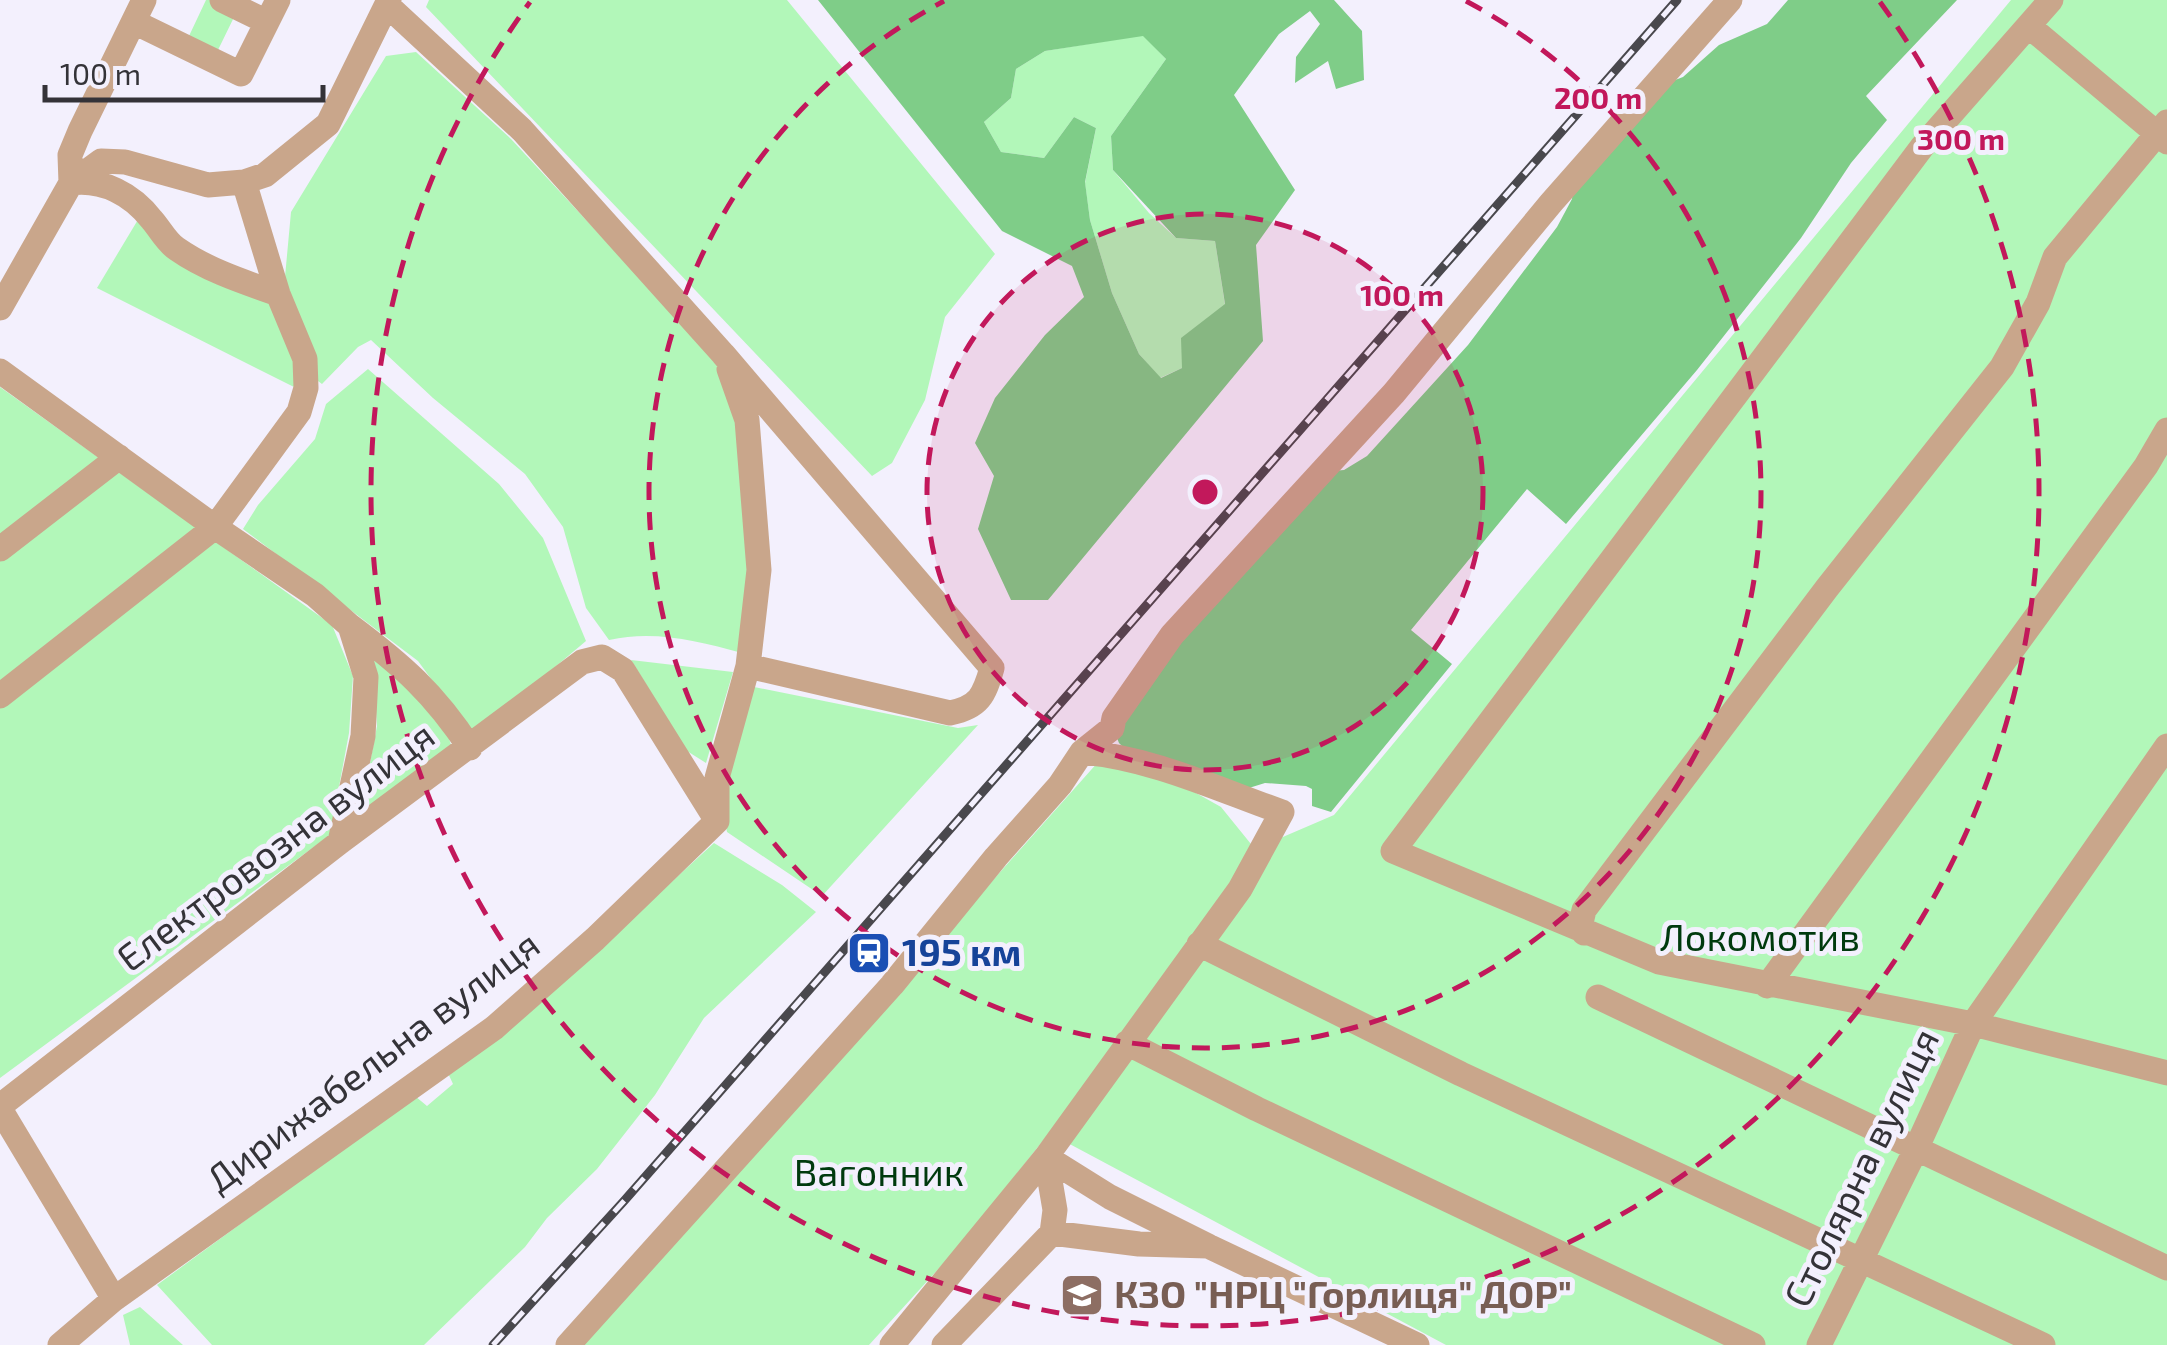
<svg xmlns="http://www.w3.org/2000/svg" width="2167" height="1345" font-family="'Exo 2',sans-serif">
<rect width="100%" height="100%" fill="#f3f0fd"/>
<!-- green -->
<path fill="#b2f7b9" d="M206 0H214L237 11 218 50 189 36Z
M429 0H787L995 254 945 317 925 400 892 463 872 476 426 7Z
M2011 0H2167V1345H1446L1049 1133 962 1243 869 1345H579L1099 761 1164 775 1221 807 1255 849 1334 815Z
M1143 35 1166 59 1111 136 1113 170 1149 213 1176 238 1215 241 1225 305 1182 338V368L1160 378 1139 354 1112 293 1090 220 1085 183 1096 128 1074 117 1044 158 1001 152 984 122 1011 98 1016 69 1045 51Z
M416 52 511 139 716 360 737 420 750 572 742 653C697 641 655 630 609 640L586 608 563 527 525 474 433 398 371 340 358 347 322 384 314 378 285 277 291 212 386 56Z
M142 213 270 299 292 354 298 389 97 288Z
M368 369 499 484 543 538 586 641 473 736 418 661 243 529 258 505 315 439 326 404Z
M0 387 332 625 353 676 349 733 330 835 0 1078Z
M372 650 445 726 451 745 374 809 363 800 377 726Z
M631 660 733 672 706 763 687 751Z
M754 687 958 728 978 725 822 896 727 832C716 782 736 733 754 687Z
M714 843 782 885 816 912 704 1018 655 1095 597 1169 547 1218 525 1247 424 1345H212L157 1285 415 1096 427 1106 453 1084 447 1071 608 940Z
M140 1307 183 1345H130L123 1315Z"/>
<!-- forest -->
<path fill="#7fcd88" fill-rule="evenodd" d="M818 0H1334L1362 31 1364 80 1336 89 1328 61 1295 83 1296 57 1320 24 1310 11 1279 34 1234 95 1295 190 1256 245 1263 341 1048 600H1011L978 529 994 476 975 443 995 398 1045 335 1084 297 1072 266 1002 231ZM1143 36 1166 59 1111 136 1113 170 1176 238 1215 241 1225 304 1181 338 1182 368 1161 378 1139 354 1112 293 1090 220 1085 182 1096 128 1074 117 1044 158 1001 152 984 122 1011 98 1016 69 1045 51Z
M1788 0H1957L1866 96 1887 120 1851 163 1801 238 1697 370 1566 524 1527 489 1411 630 1452 664 1331 812 1312 806V789L1306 786 1265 783 1236 792 1127 751 1119 743 1115 733 1139 688 1321 472 1344 470 1367 456 1468 345 1557 227 1572 199 1573 187 1662 85 1683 77 1719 45 1767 24Z"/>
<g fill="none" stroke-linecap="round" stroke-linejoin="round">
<!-- minor -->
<path stroke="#c9a68b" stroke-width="25" d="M222 0 267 22
M2051 0 1922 147 1393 851 1659 962 1973 1024 2167 1073
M387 5 522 130 723 354 992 668C984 696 979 707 950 713L748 666
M134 22 241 74 278 0
M2030 27 2167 142
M71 183 101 161 125 162 208 185 244 182 265 175 328 124 389 0
M71 183C103 179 132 194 152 220 160 229 167 243 177 249 207 270 244 282 278 294
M0 308 71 183 70 155 80 131 144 0
M0 371 215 527 315 595 350 626 366 677 363 736 340 842
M0 549 119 457
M350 626C402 665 434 693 470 748
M0 696 215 527 299 412 306 388 305 359 278 294 244 182
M717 821V778L748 666 759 570 747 420 729 369
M1584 933 1581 923 1584 910 1827 588 2002 367 2038 303 2055 257 2167 122
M1199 944 1461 1074 2043 1345
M1767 986 2146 466 2167 430
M1598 997 2167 1268
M1127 1043 1257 1109 1753 1345
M0 1106 340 842 582 662 602 657 623 670 717 821
M0 1109 114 1299
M1052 1233 1139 1244 1208 1246 1417 1345
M60 1345 114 1299 494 1028 595 939 717 821
M568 1345 892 985 996 857 1060 785 1082 752 1112 728 1114 718 1172 635 1394 393 1551 203 1730 0
M892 1345 1046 1157 1110 1197 1208 1246
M944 1345 1052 1233 1055 1210 1046 1157 1240 889 1282 812C1217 789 1152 758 1082 752
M1819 1345 1917 1147 1973 1024 2167 746"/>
<!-- rail casing -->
<g stroke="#49484d" stroke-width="9">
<path id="rail" d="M493 1345 624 1201 1677 0"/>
</g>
<!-- rail -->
<use href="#rail" stroke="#f3f0fd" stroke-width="5" stroke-dasharray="15" stroke-linecap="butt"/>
</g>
<!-- distance rings -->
<circle cx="1205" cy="492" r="278" fill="#c2185b" fill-opacity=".12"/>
<g fill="none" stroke="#c2185b" stroke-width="5" stroke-dasharray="18 12">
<circle cx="1205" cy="492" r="278"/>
<path d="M1466 1A556 556 0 1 1 944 1"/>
<path d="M1880 2A834 834 0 1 1 530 2"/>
</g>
<!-- icons -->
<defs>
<g id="station-square" transform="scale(2.25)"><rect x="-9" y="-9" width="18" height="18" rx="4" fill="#1a4fb4" stroke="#f3f0fd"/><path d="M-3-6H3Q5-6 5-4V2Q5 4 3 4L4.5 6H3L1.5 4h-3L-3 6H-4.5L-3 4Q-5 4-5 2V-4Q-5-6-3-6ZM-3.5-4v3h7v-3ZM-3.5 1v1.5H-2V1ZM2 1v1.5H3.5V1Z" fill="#fff"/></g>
<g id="school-square" transform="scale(2.25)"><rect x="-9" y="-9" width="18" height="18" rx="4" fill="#8d6e63" stroke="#f3f0fd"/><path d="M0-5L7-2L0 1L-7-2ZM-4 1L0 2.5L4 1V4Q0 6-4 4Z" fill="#fff"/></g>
</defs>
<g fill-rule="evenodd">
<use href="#station-square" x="869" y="953"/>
<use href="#school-square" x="1082" y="1295"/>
</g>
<g text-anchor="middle" stroke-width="10" stroke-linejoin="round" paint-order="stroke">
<!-- street labels -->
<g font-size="38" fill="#343338" stroke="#f3f0fd">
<text transform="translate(276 847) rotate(-37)" y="13">Електровозна вулиця</text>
<text transform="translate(373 1062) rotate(-37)" y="13">Дирижабельна вулиця</text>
<text transform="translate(1862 1168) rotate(-64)" y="13">Столярна вулиця</text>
</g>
<!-- park labels -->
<g font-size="38" fill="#003a0e" stroke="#f3f0fd">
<text x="1760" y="951">Локомотив</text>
<text x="879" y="1186">Вагонник</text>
</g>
<!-- transit labels -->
<g font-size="38" font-weight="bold" fill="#164399" stroke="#f3f0fd" text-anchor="start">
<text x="902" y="966">195 км</text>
</g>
<!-- education labels -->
<g font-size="38" font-weight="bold" fill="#785e54" stroke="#f3f0fd" text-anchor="start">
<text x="1114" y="1308">КЗО "НРЦ "Горлиця" ДОР"</text>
</g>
</g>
<circle cx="1205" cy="492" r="15" fill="#c2185b" stroke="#f3f0fd" stroke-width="5"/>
<g font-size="30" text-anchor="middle" font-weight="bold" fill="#c2185b" stroke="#f3f0fd" stroke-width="10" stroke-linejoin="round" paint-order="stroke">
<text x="1598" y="109">200 m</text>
<text x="1961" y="150">300 m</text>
<text x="1402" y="306">100 m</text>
</g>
<!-- scale -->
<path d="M45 85v15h278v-15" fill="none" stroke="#343338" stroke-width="5"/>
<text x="60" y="85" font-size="30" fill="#343338" stroke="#f3f0fd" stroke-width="8" paint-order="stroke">100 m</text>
</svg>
